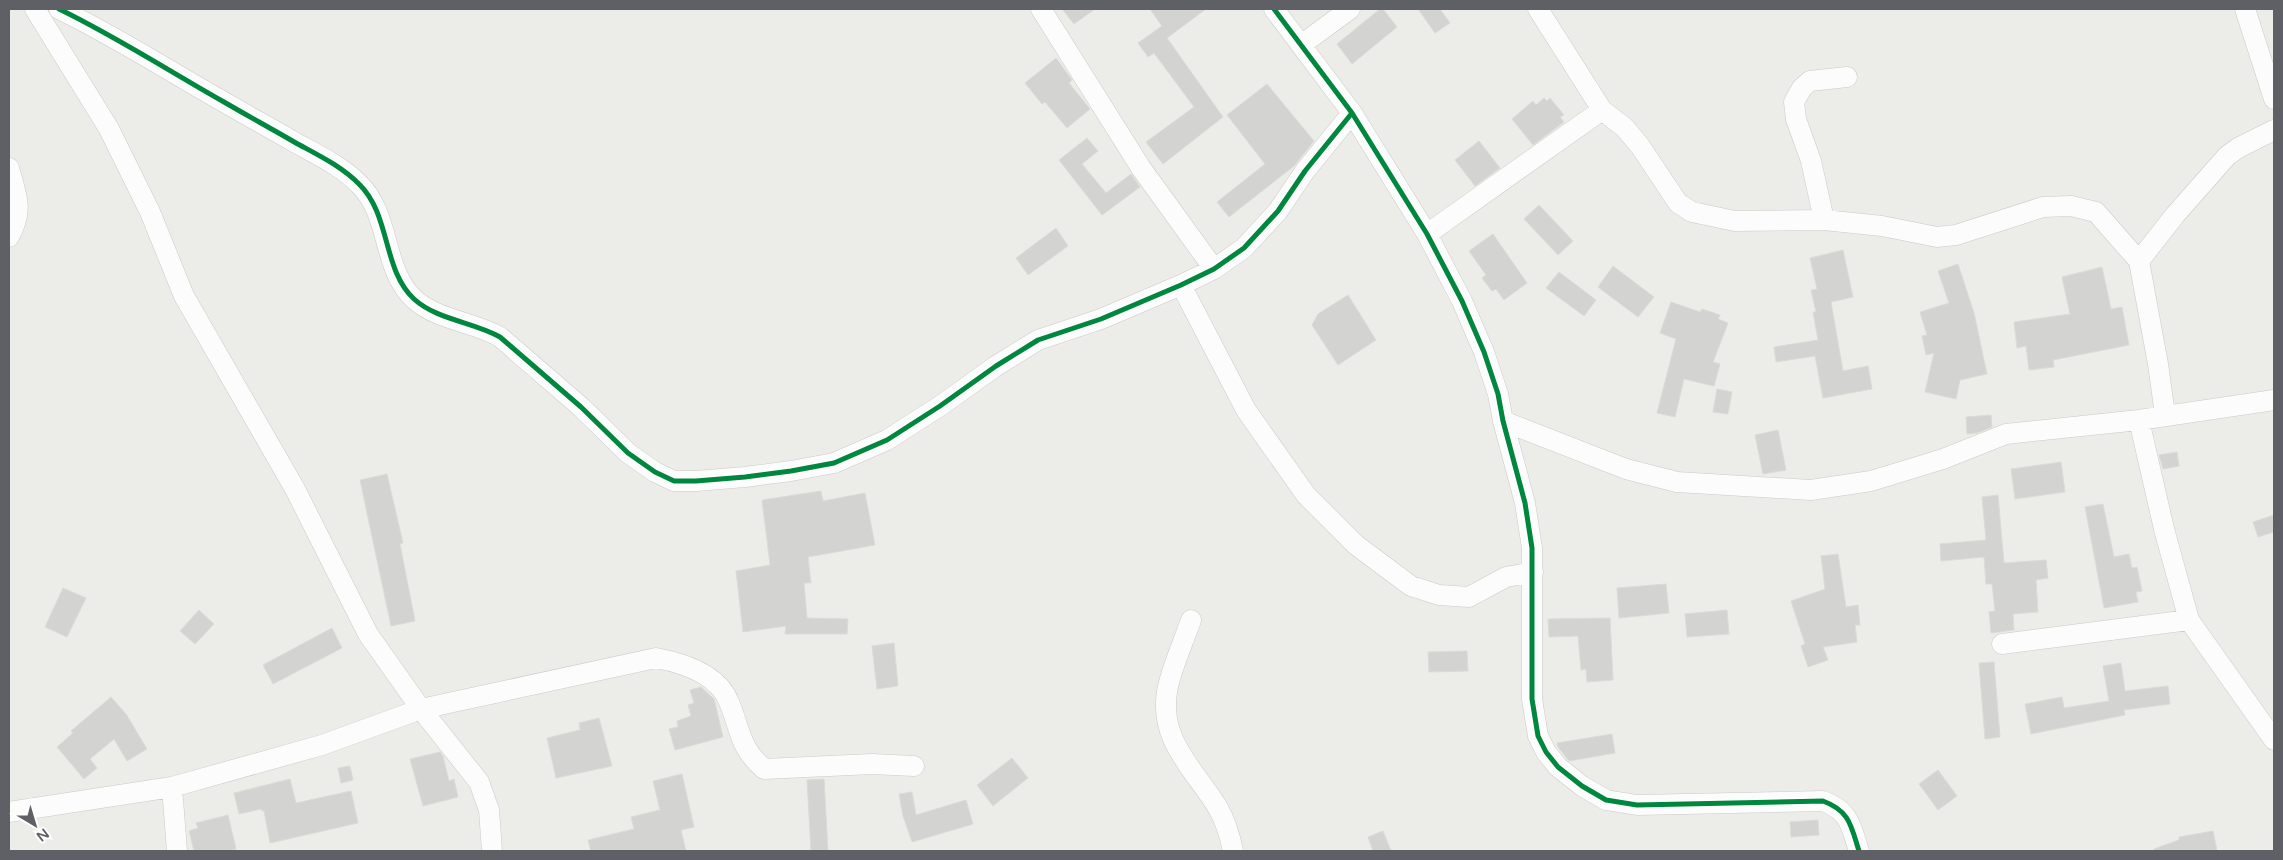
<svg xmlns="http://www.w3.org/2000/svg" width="2283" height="860" font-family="'Varela Round',sans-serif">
<rect width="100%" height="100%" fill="#ecece8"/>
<!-- building -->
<path fill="#d3d3d1" stroke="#dcdbd7" d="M1062 9H1095L1074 24Z
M1150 9H1206L1167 38 1223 117 1163 164 1146 142 1194 107 1154 53 1148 57 1138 43 1162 26Z
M1380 9H1383L1397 27 1352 64 1337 44Z
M1418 9H1440L1450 23 1435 33Z
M1056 58 1072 80 1069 83 1090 109 1067 128 1045 102 1042 104 1025 83Z
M1267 84 1314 141 1294 166 1229 217 1217 202 1265 164 1227 115Z
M1544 98 1547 101 1550 98 1564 115 1560 117 1564 122 1533 145 1512 119 1533 101 1536 105Z
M1087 138 1098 151 1082 164 1106 193 1131 174 1140 187 1102 215 1059 160Z
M1479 141 1500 168 1475 186 1455 160Z
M1539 205 1573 241 1558 255 1524 219Z
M1056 228 1068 246 1028 275 1016 258Z
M1493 234 1527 283 1504 300 1496 289 1492 291 1482 278 1486 275 1469 251Z
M1843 250 1853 297 1831 302 1843 371 1868 366 1872 389 1823 398 1815 356 1776 362 1774 347 1818 340 1813 312H1816L1811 290 1817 289 1810 258Z
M1958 264 1974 313 1987 374 1960 380 1956 399 1925 392 1934 353 1926 355 1922 336 1927 335 1920 312 1949 303 1938 271Z
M1613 266 1654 297 1638 317 1598 287Z
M2102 267 2111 309 2122 307 2129 345 2053 360 2054 367 2029 370 2026 346 2017 348 2014 322 2070 314 2062 277Z
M1559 272 1596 300 1584 316 1546 288Z
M1348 295 1376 340 1338 365 1312 325 1318 314Z
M1671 302 1700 312 1702 309 1720 315 1718 319 1728 323 1713 362 1720 364 1714 386 1684 379 1675 417 1657 413 1676 339 1660 333Z
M1717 389 1732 392 1728 414 1713 412Z
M1991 415 1992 427 1977 433 1967 434 1966 417Z
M1778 430 1786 470 1763 474 1755 435Z
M2177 452 2179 466 2163 469 2159 455Z
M2061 462 2065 492 2015 499 2011 469Z
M387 474 403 543 400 544 415 621 391 626 360 480Z
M821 491 823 501 865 493 875 545 808 557 811 583H804L807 618 848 619 847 634H785L786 626 743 632 736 571 770 565 762 500Z
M1998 495 2004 563 2046 560 2048 578 2036 580 2038 612 2013 614 2014 630 1991 633 1989 612 1995 611 1992 584H1986L1984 557 1941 561 1940 544 1986 540 1982 497Z
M2103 504 2114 557 2129 554 2132 568 2137 567 2142 591 2136 592 2138 602 2104 608 2085 507Z
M2274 515V532L2258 537 2253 522Z
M1838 554 1846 607 1858 605 1860 625H1855L1857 642 1823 647 1828 660 1808 667 1801 646 1805 644 1791 601 1825 589 1821 556Z
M1666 584 1669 613 1619 618 1617 588Z
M63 588 86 598 67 637 45 627Z
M199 610 214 624 195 644 180 631Z
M1727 610 1729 634 1687 637 1685 614Z
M1610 618 1613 680 1587 682 1586 669 1581 670 1578 636 1549 637 1548 619Z
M332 628 342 648 273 684 263 665Z
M894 643 898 686 877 689 872 646Z
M1467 651 1468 671 1429 672 1428 652Z
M1994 662 2000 737 1985 739 1979 663Z
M2121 663 2125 691 2168 686 2170 704 2124 710 2125 715 2031 734 2025 704 2062 697 2064 708 2109 701 2103 666Z
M701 687 714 699 723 737 675 750 669 729 678 727 677 721 691 716 688 705 694 703 690 690Z
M111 697 126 714 147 749 127 761 114 739 90 759 97 768 84 779 57 747 73 733 71 731Z
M599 718 612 766 556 778 547 738 580 730 579 723Z
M1612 734 1615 753 1569 761 1558 747 1557 743Z
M440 752 443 756 449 781 454 779 458 797 423 806 410 759Z
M1012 758 1028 778 993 806 977 785Z
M350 766 353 780 341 783 338 768Z
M1938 770 1957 796 1938 810 1919 784Z
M682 774 694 827 681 830 686 851H591L588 840 634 829 631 817 660 810 653 781Z
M290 779 296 803 351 791 358 823 270 843 264 811H262L261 809 239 814 234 793Z
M824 779 828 851H811L807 780Z
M912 792 916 815 966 800 973 824 912 842 903 816 899 794Z
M228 815 236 849 226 851H194L189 831 198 828 196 823Z
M1818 820 1819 835 1791 837 1790 822Z
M1383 831 1391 851H1373L1368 837Z
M2213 831 2217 851H2154V849L2179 840V837Z"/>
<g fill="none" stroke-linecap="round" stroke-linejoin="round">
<!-- minor casing -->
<g stroke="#cacac9" stroke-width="21">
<path id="minor" d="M35 9 109 129 150 212 184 296 295 489 368 634 421 709 479 782 489 810 492 851
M59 9C115 36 169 71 224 102 248 116 272 129 296 143 318 155 341 166 359 184 391 215 382 269 414 299 437 320 474 322 500 337L581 407 628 453 655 472 674 481H696L745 477 791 471 834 463 887 440 940 406 996 366 1038 340 1101 319 1181 285 1214 269 1244 248 1278 211 1305 171 1352 113
M1041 9 1141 168 1214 269
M1274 9 1352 113 1427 234 1462 301 1484 352 1498 394 1503 421 1525 503 1532 548V699L1538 736 1546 752 1558 767 1582 786 1606 800 1637 805 1823 801C1850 811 1851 826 1859 851
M1538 9 1602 110 1625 128 1640 146 1678 203 1692 212 1735 221 1824 220 1882 226 1937 237 1956 235 2043 207 2071 206 2096 212 2139 261 2158 364 2165 415
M2245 9 2274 99
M1301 45 1350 9
M9 168C17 197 24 210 9 237
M1824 220 1811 161 1796 119 1794 102 1802 88 1810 81 1847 77
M1427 234 1602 110
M2139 261 2175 215 2227 156 2238 148 2274 130
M1181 285 1246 410 1306 495 1356 545 1411 586 1439 595 1469 597 1506 577 1533 572
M2139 420 2164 529 2189 620 2274 740
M1503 421 1626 469 1677 482 1811 490 1871 481 1943 459 2006 434 2139 420 2274 400
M1191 620C1184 641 1170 671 1167 692 1159 741 1195 770 1218 808 1226 822 1230 836 1233 851
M2002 644 2189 620
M172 787 177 851
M9 812 172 787 322 745 421 709 656 658C683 663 718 674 729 702 741 731 739 747 764 769L872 764 914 766"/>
</g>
<!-- minor -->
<use href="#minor" stroke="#fcfcfc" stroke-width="20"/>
<!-- cycleway casing -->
<g stroke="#fff" stroke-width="8">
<path id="cycleway" d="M59 9C115 36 169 71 224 102 248 116 272 129 296 143 318 155 341 166 359 184 391 215 382 269 414 299 437 320 474 322 500 337L581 407 628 453 655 472 674 481H696L745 477 791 471 834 463 887 440 940 406 996 366 1038 340 1101 319 1181 285 1214 269 1244 248 1278 211 1305 171 1352 113
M1274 9 1352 113 1427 234 1462 301 1484 352 1498 394 1503 421 1525 503 1532 548V699L1538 736 1546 752 1558 767 1582 786 1606 800 1637 805 1823 801C1850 811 1851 826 1859 851"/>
</g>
<!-- cycleway -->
<use href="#cycleway" stroke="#00873e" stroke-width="5"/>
</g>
<!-- border -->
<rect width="2283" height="860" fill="none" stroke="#5e6065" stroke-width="20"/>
<!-- north arrow -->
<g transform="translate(35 825) rotate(142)" stroke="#ffffff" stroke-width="4" paint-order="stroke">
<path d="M0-4L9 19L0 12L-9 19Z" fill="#5e6065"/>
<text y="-8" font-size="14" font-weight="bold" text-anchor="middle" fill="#5e6065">N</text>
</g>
</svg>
